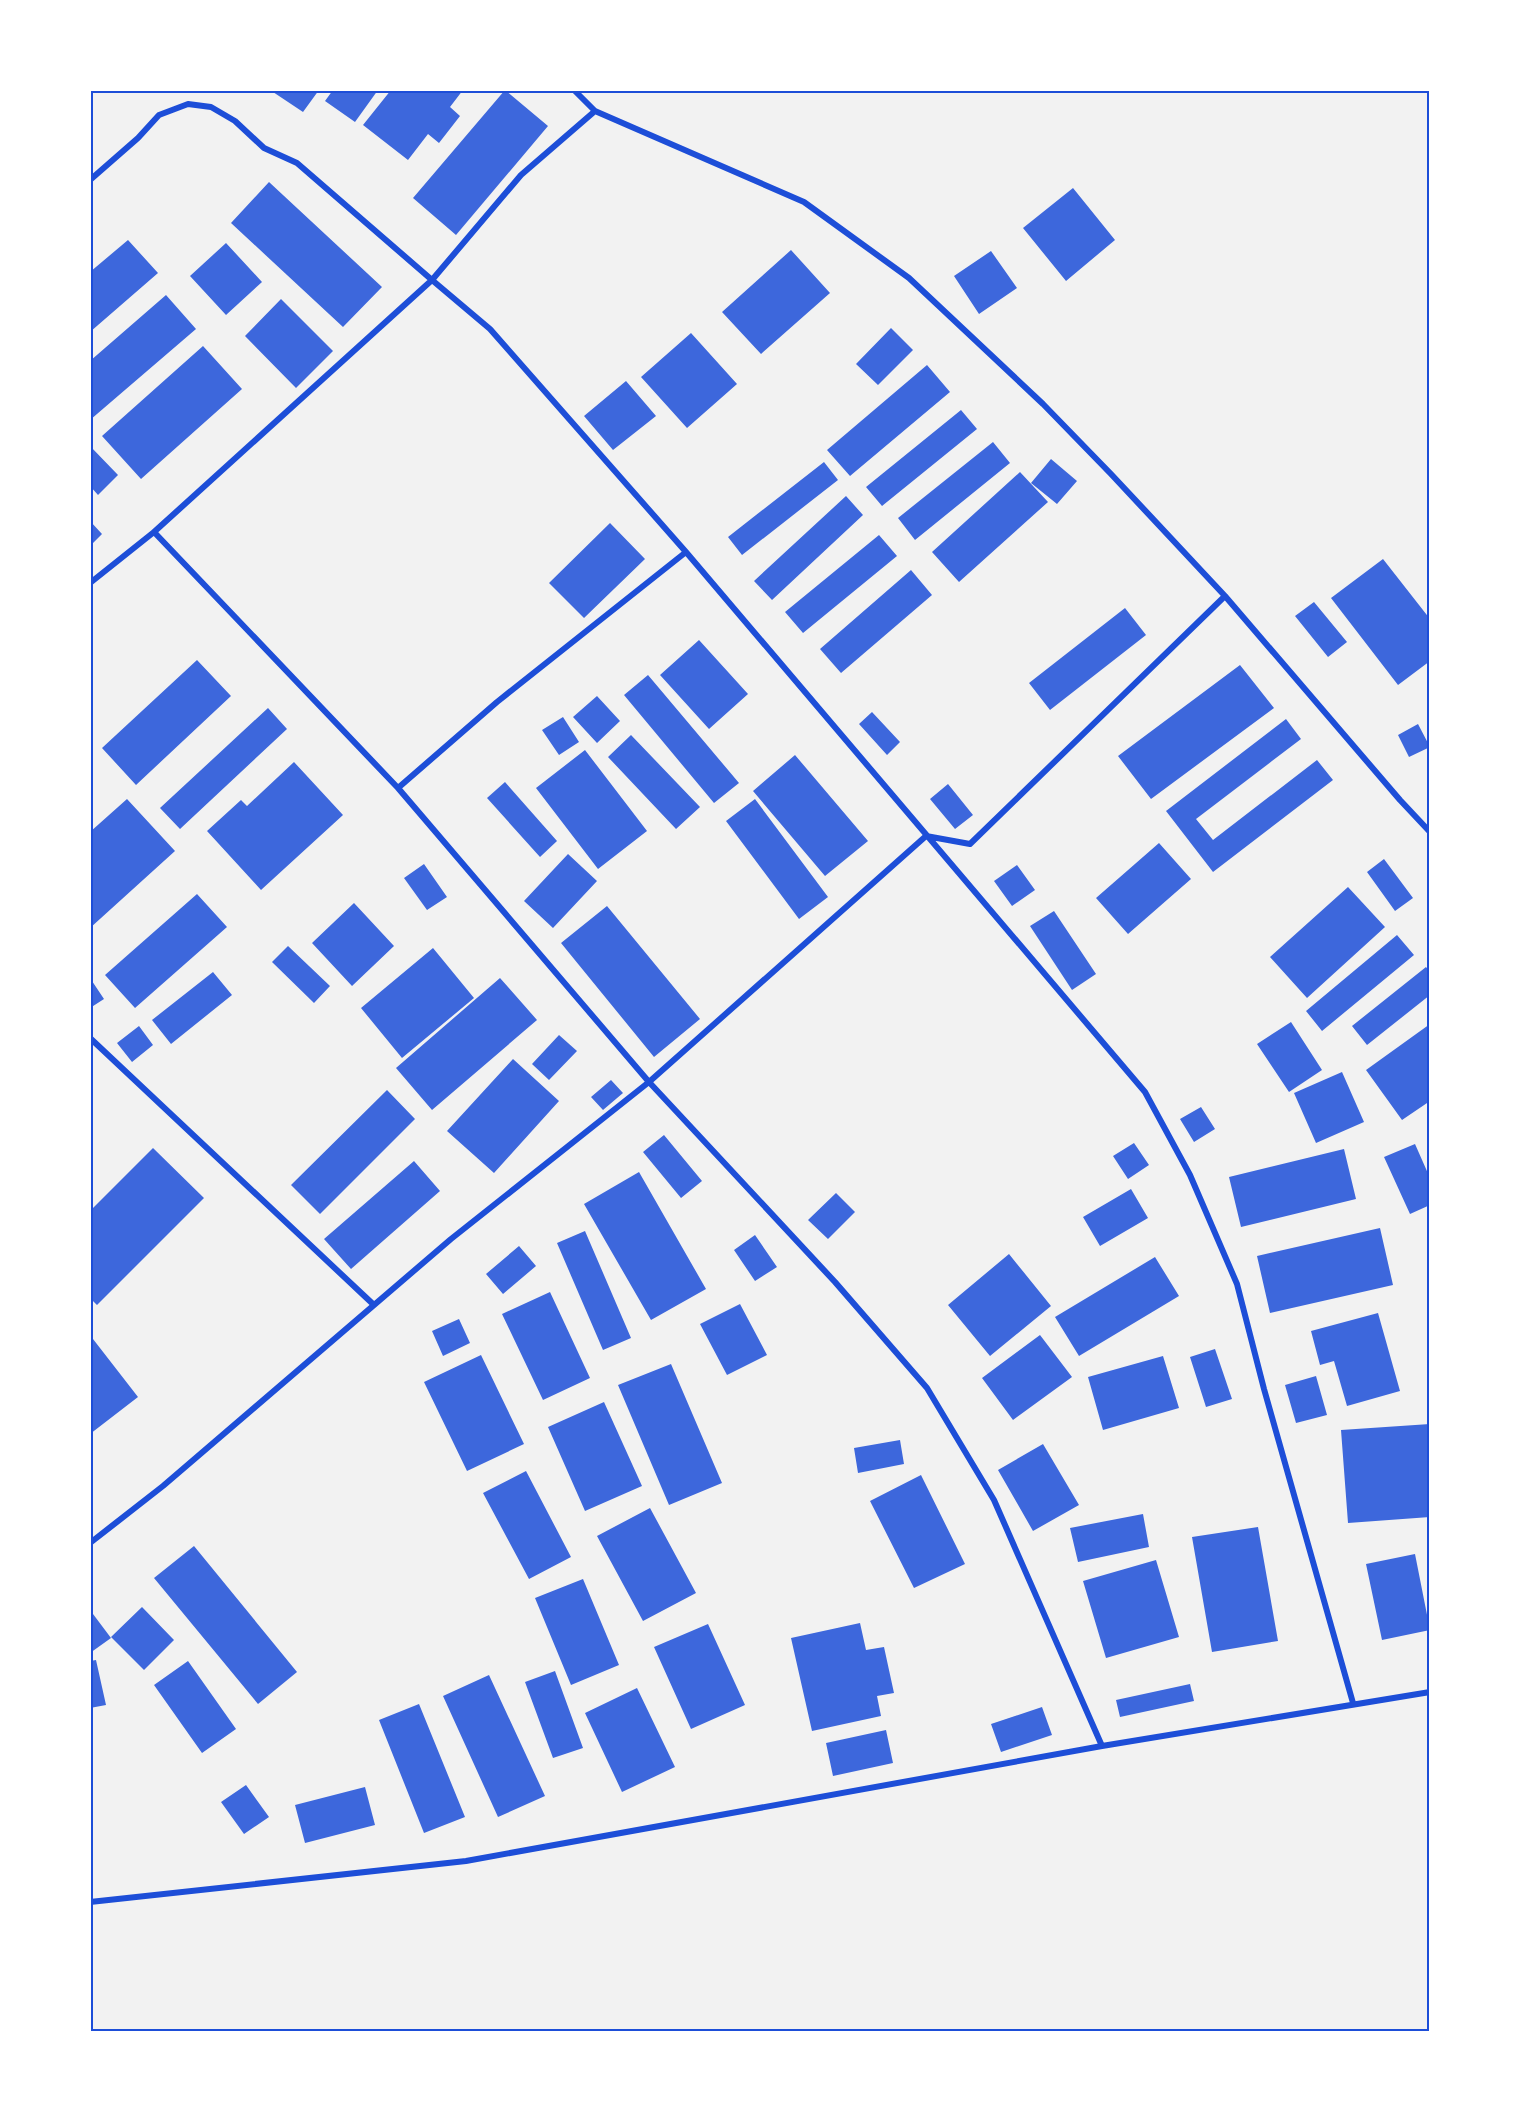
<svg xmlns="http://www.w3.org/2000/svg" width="1520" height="2121" font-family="Montserrat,sans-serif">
<rect width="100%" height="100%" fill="#f2f2f2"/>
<!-- building -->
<path fill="#3d67dc" d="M270 90H319L303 112Z
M333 90H378L355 122 325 101Z
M391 90H463L450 107 460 116 439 143 428 134 408 160 363 125Z
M505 90 548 126 456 235 413 198Z
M269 182 382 287 343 327 231 223Z
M1073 188 1115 240 1066 281 1023 228Z
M128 240 158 273 90 332V272Z
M226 243 262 282 226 315 190 276Z
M791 250 830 293 761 354 722 312Z
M991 251 1017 288 979 314 954 276Z
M166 295 196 329 90 420V361Z
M281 299 333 351 296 388 245 336Z
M891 328 913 350 878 385 856 364Z
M691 333 737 384 687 428 641 377Z
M203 346 242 389 141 479 102 436Z
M927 365 950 392 850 476 827 450Z
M626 381 656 416 613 450 584 416Z
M961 410 977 429 882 506 866 487Z
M993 442 1010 463 915 540 898 518Z
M90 446 118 475 98 495 90 486Z
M1051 459 1077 481 1057 504 1031 483Z
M824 462 838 480 742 555 728 537Z
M1020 472 1048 502 959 582 932 552Z
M846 496 863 515 772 600 754 581Z
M90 521 102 534 90 546Z
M610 523 645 559 584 618 549 583Z
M879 535 897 556 803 633 785 612Z
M1383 559 1430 619V661L1398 685 1331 598Z
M911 570 932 595 841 673 820 649Z
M1314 602 1347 642 1328 657 1295 616Z
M1125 608 1146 635 1050 710 1029 683Z
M699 640 748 694 709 729 660 675Z
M197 660 231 696 136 785 102 748Z
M1240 665 1274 708 1151 799 1118 756Z
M648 675 739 783 714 803 624 695Z
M597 696 620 721 597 743 573 717Z
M268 708 287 729 180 829 160 808Z
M872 712 900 742 887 755 859 724Z
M563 717 579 742 559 755 542 730Z
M1286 719 1301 739 1196 819 1213 840 1317 760 1333 780 1213 872 1166 811Z
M1418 724 1430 747 1409 757 1398 735Z
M631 735 700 807 676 829 608 757Z
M585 750 647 831 598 869 536 788Z
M795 755 868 841 825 876 753 791Z
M294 762 343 815 261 890 207 831 241 800 247 806Z
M505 782 557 841 540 857 487 798Z
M948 784 973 815 955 829 930 799Z
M127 799 175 851 90 928V832Z
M755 799 828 897 799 919 726 821Z
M1159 843 1191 879 1128 934 1096 898Z
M568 854 597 881 553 928 524 901Z
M1384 859 1413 898 1395 911 1367 872Z
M424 864 447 897 427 910 404 878Z
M1017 865 1035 890 1012 906 994 881Z
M1348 887 1385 927 1307 998 1270 957Z
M197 894 227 927 135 1008 105 975Z
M354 903 394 946 352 986 312 943Z
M607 906 700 1019 654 1057 561 943Z
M1054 911 1096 974 1072 990 1030 926Z
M1397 935 1414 955 1322 1031 1306 1011Z
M288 946 330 986 314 1003 272 962Z
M433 948 474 998 402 1058 361 1008Z
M1426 967 1430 972V995L1367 1045 1352 1026Z
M213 972 232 995 171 1044 152 1020Z
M90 978 104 999 90 1008Z
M500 978 537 1020 432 1110 396 1068Z
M1291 1022 1322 1070 1289 1092 1257 1044Z
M1430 1024V1101L1402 1120 1366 1070Z
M139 1026 153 1045 132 1062 117 1043Z
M559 1035 577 1051 549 1080 532 1064Z
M513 1059 559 1101 494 1173 447 1131Z
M1342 1072 1364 1122 1316 1143 1294 1093Z
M611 1080 623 1093 603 1110 591 1097Z
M387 1090 415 1119 320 1214 291 1185Z
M1201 1107 1215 1129 1194 1142 1180 1119Z
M664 1135 702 1181 681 1198 643 1152Z
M1134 1143 1149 1165 1128 1179 1113 1156Z
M1415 1144 1430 1178V1205L1410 1214 1384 1157Z
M153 1148 204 1198 97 1305 90 1298V1211Z
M1344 1149 1356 1199 1241 1227 1229 1177Z
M414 1161 440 1191 351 1269 324 1239Z
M639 1172 706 1289 651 1320 584 1204Z
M1131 1189 1148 1218 1100 1246 1083 1217Z
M836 1193 855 1212 828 1239 808 1220Z
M1380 1228 1393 1285 1270 1313 1257 1256Z
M585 1231 631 1338 603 1350 557 1243Z
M755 1235 777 1267 755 1281 734 1250Z
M519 1246 536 1266 503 1294 486 1274Z
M1009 1254 1051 1306 990 1356 948 1305Z
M1155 1257 1179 1296 1079 1356 1055 1317Z
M550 1292 590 1378 543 1400 502 1314Z
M740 1304 767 1355 727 1375 700 1324Z
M1378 1313 1400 1391 1347 1406 1334 1361 1320 1365 1311 1331Z
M459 1319 470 1343 443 1356 432 1331Z
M1040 1335 1072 1377 1013 1420 982 1378Z
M93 1339 138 1397 90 1434V1341Z
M1215 1349 1232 1399 1206 1407 1190 1357Z
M481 1355 524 1444 467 1471 424 1382Z
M1163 1356 1179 1408 1103 1430 1088 1377Z
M671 1364 722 1483 669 1505 618 1385Z
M1316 1376 1327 1415 1296 1423 1285 1385Z
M604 1402 642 1486 585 1511 548 1427Z
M1430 1424V1517L1348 1523 1341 1430Z
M900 1440 904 1464 858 1473 854 1448Z
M1043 1444 1079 1505 1033 1531 998 1470Z
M526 1471 571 1557 529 1579 483 1493Z
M921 1475 965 1564 914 1588 870 1501Z
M650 1508 696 1593 643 1621 597 1536Z
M1143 1514 1149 1547 1078 1562 1070 1528Z
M1258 1527 1278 1641 1212 1652 1192 1537Z
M194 1546 297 1672 258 1704 154 1578Z
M1415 1554 1430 1630 1382 1640 1366 1564Z
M1156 1560 1179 1637 1106 1658 1083 1581Z
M583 1579 619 1665 571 1685 535 1598Z
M142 1607 174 1640 144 1670 111 1637Z
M90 1610 111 1638 90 1653Z
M860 1623 866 1650 884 1647 894 1693 877 1696 881 1716 812 1731 791 1638Z
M708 1624 745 1705 691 1729 654 1647Z
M96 1660 106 1705 90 1708V1661Z
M188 1661 236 1729 202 1753 154 1685Z
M555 1671 583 1748 553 1758 525 1682Z
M489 1675 545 1796 498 1817 443 1696Z
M1190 1684 1194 1701 1120 1717 1116 1700Z
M637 1688 675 1767 622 1792 585 1713Z
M419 1704 465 1817 424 1833 379 1720Z
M1042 1707 1052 1735 1001 1752 991 1724Z
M886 1730 893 1763 833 1776 826 1743Z
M246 1785 269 1817 244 1834 221 1802Z
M365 1787 375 1825 305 1843 295 1805Z"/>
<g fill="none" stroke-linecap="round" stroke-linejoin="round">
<!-- minor -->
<path stroke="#1d4ed8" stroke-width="6" d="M574 90 595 111 804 202 909 278 1043 404 1111 474 1225 596 1400 800 1430 832
M595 111 521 175 432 280 490 329 686 552 1145 1092 1190 1175 1237 1284 1264 1389 1353 1703
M90 180 138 138 159 115 188 104 211 107 235 121 264 148 297 163 432 280 154 532 90 583
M154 532 398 788 649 1082 835 1282 927 1388 994 1500 1102 1746
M398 788 497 702 686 552
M90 1038 374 1305
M90 1543 163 1486 451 1239 649 1082 926 836 970 844 1225 596
M90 1902 466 1861 1102 1746 1430 1692"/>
</g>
<!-- border -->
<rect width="1520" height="2121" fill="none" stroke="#ffffff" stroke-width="183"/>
<rect x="92" y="92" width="1336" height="1938" fill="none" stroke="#1d4ed8" stroke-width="2"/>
</svg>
